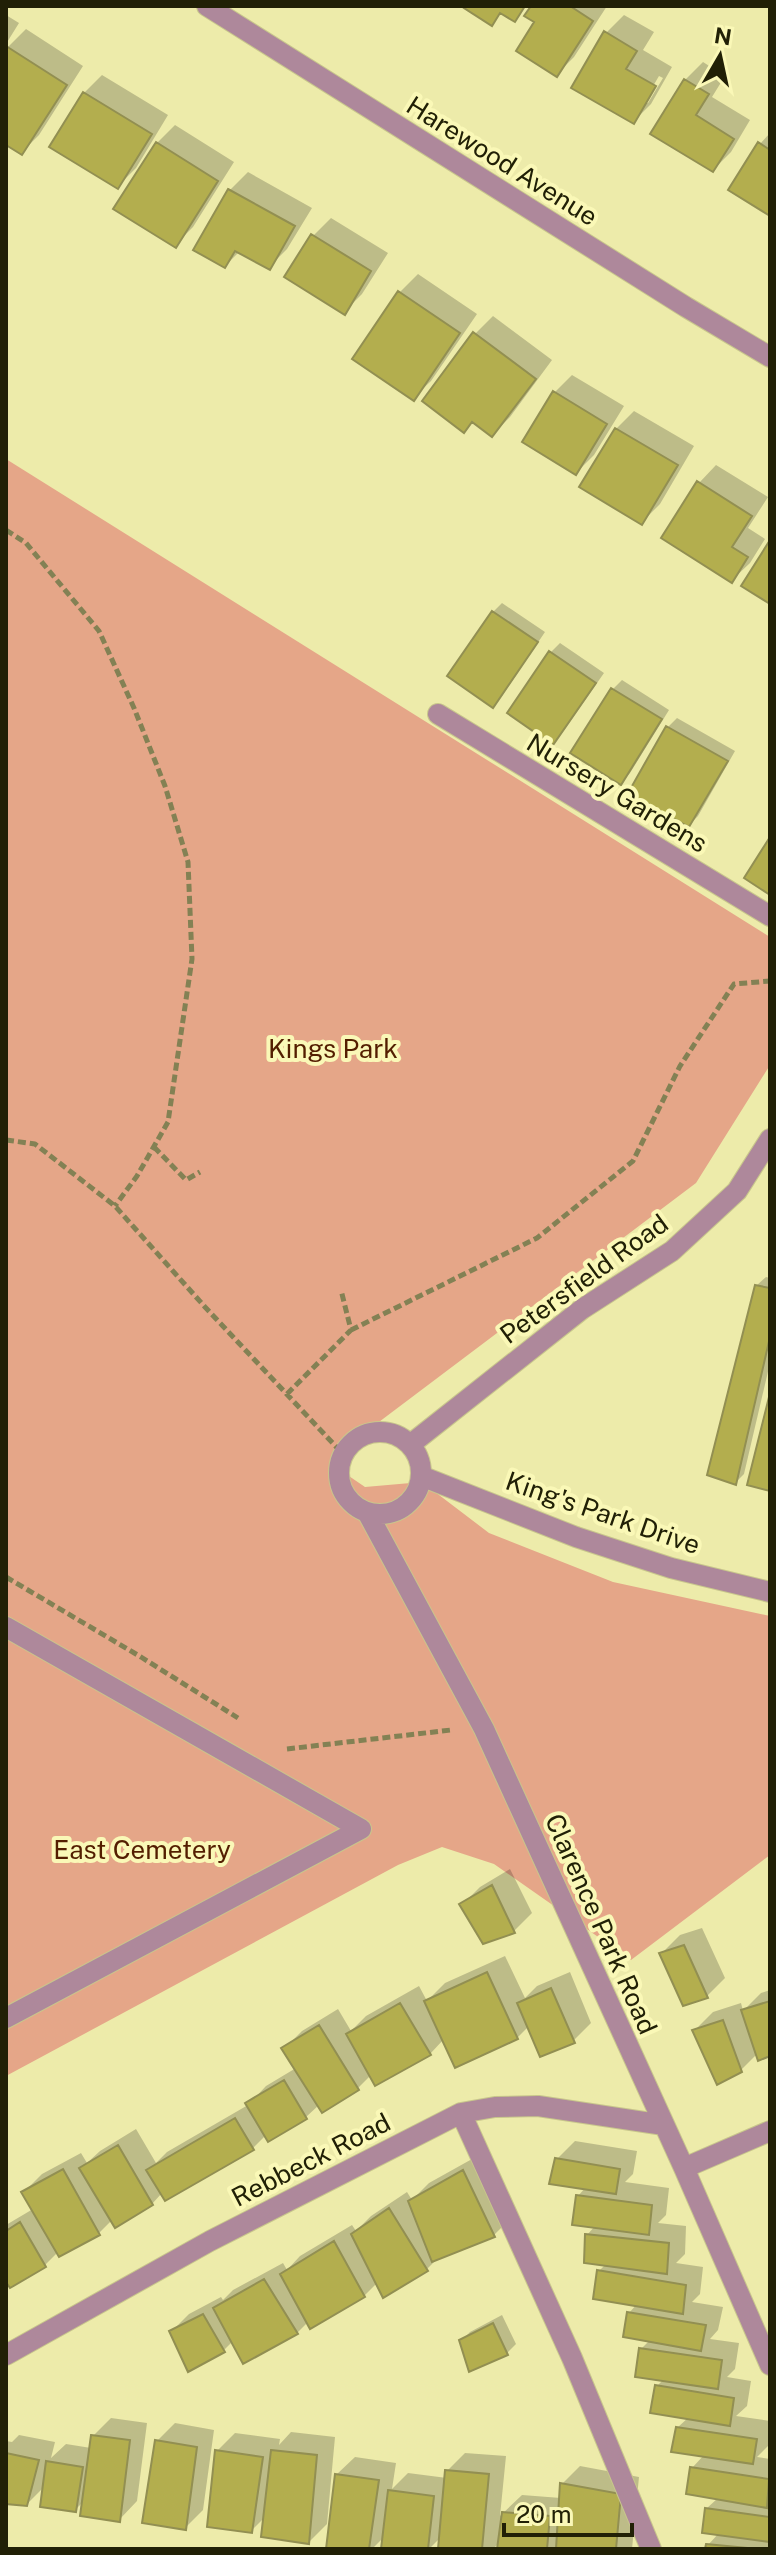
<svg xmlns="http://www.w3.org/2000/svg" width="776" height="2555" font-family="'Public Sans',sans-serif">
<rect width="100%" height="100%" fill="#edebaa"/>
<!-- green -->
<path fill="#e5a688" d="M6 459 770 937V1065L696 1183 363 1434 343 1472 365 1487 422 1482 489 1533 613 1582 770 1616V1855L631 1960 494 1864 442 1847 398 1865 6 2076Z"/>
<!-- shadow -->
<path fill="#0003" fill-rule="evenodd" d="M533 6H607L574 57 556 75Z
M6 15 19 23 6 44Z
M624 15 654 32 643 50 672 67 651 104 633 122 606 33ZM659 76 663 78 648 103H643Z
M26 29 83 66 39 135 21 153 6 143V49Z
M703 62 725 76 712 97 750 120 731 152 713 170 653 133 685 80Z
M102 75 168 115 136 168 118 186 84 93Z
M175 125 234 162 193 227 175 245 157 143Z
M770 133V213L760 144Z
M248 172 312 208 287 249 269 267 240 251 225 266 196 250 230 190Z
M331 218 388 253 362 294 344 312 313 236Z
M418 274 477 314 431 381 413 398 355 359 400 292Z
M493 316 552 360 510 417 492 435 474 420 464 430 475 334Z
M572 375 624 406 594 455 576 473 554 393Z
M634 411 694 446 660 504 642 522 616 429Z
M716 465 768 497 748 528 765 539 750 563 732 580 699 483Z
M502 603 545 632 502 696 493 705V612Z
M560 643 604 673 562 733 553 742 509 712 551 652Z
M622 680 669 710 630 773 621 782 573 752 613 689Z
M677 718 735 751 698 816 689 825 668 727Z
M766 1277 770 1278V1363L744 1474 735 1483 756 1286Z
M510 1869 532 1913 514 1931 484 1942 462 1905 480 1887Z
M702 1928 725 1978 707 1996 662 1953 680 1935Z
M505 1956 525 1998 537 1986 570 1972 591 2023 573 2041 529 2026 517 2038 444 2039 430 2054 371 2075 358 2088 322 2110 319 2105 306 2117 269 2140 266 2135 253 2148 162 2193 152 2204 112 2220 99 2233 58 2252 45 2265 6 2282V2225L33 2209 24 2192 42 2174 81 2153 87 2163 100 2151 136 2129 156 2163 167 2152 248 2105 266 2086 296 2068 284 2049 302 2031 338 2009 351 2031 366 2016 419 1986 427 2001 445 1983Z
M770 1990V2053L757 2054 741 2070 695 2030 713 2012 741 2003 743 2011 761 1993Z
M575 2141 637 2151 633 2174 625 2182 669 2188 666 2215 658 2223 686 2226 685 2254 676 2263 703 2267 700 2294 692 2302 723 2307 718 2330 710 2339 739 2343 735 2369 727 2377 751 2381 747 2406 736 2416 770 2421V2444L757 2457 770 2459V2549H707L708 2545 719 2533 706 2509 718 2498 692 2468 704 2455 677 2428 689 2417 657 2386 664 2379 641 2349 650 2340 629 2313 637 2304 599 2271 606 2264 587 2235 595 2226 578 2196 586 2187 557 2159Z
M481 2154 512 2217 494 2235 440 2256 426 2270 377 2283 364 2296 308 2322 297 2333 233 2341 224 2350 171 2332 189 2314 221 2297 223 2300 233 2290 283 2263 287 2270 300 2256 352 2225 356 2231 371 2216 407 2192 412 2200 429 2183Z
M502 2315 516 2344 507 2353 461 2341 470 2332Z
M111 2418 147 2423 137 2501 119 2520 84 2501 75 2510 45 2486 27 2504 6 2502V2441L12 2442 19 2435 55 2442 51 2458 66 2444 91 2448 93 2436Z
M175 2423 214 2430 203 2510 185 2528 157 2441Z
M291 2432 335 2437 327 2524 309 2542 265 2517 252 2530 217 2451 235 2433 280 2439 279 2445Z
M465 2453 506 2456 500 2516 522 2495 561 2498 562 2484 580 2466 639 2477 632 2549H499L500 2542 493 2549H440L441 2537 429 2549H398L385 2536 372 2549H337L336 2475 355 2457 396 2463 392 2489 408 2473 447 2478V2471Z"/>
<!-- building -->
<path fill="#b3ae4e" stroke="#928f52" stroke-width="2" d="M466 6H525L515 22 500 13 492 26 464 8Z
M531 6H570L593 21 557 77 516 51 534 22 524 16Z
M604 31 637 51 626 69 656 86 634 124 571 88Z
M6 46 67 85 22 155 6 145Z
M684 79 709 94 696 115 734 139 713 172 650 134Z
M83 92 152 134 118 189 49 147Z
M156 142 218 181 176 248 113 209Z
M758 142 770 150V216L728 190Z
M228 189 295 226 270 270 235 251 225 268 193 250Z
M311 234 371 271 345 315 284 277Z
M398 291 460 333 414 401 352 359Z
M473 332 536 379 492 437 472 422 464 433 422 401Z
M553 391 607 424 576 475 522 442Z
M615 428 678 465 642 525 579 487Z
M697 481 752 516 732 547 748 557 732 583 661 538Z
M770 540V604L741 586Z
M492 611 538 642 493 708 447 676Z
M549 651 596 683 553 745 507 713Z
M611 688 662 719 621 785 570 753Z
M666 726 728 761 689 827 628 793Z
M770 837V895L744 878Z
M755 1285 770 1288V1337L736 1485 707 1475Z
M770 1393V1491L747 1485Z
M492 1885 515 1933 483 1944 459 1904Z
M684 1945 708 1998 683 2006 659 1953Z
M487 1972 518 2039 455 2068 424 2001Z
M551 1988 575 2043 540 2057 517 2003Z
M770 2001V2056L758 2061 741 2010Z
M400 2003 431 2055 375 2086 346 2034Z
M723 2020 742 2072 717 2085 692 2030Z
M319 2025 359 2090 322 2113 281 2048Z
M284 2080 307 2119 268 2142 245 2103Z
M235 2118 254 2150 165 2201 146 2170Z
M118 2145 153 2205 115 2228 79 2168Z
M555 2158 620 2169 616 2194 549 2184Z
M63 2169 100 2235 59 2257 21 2192Z
M463 2170 495 2237 432 2262 408 2201Z
M576 2195 652 2205 649 2235 572 2225Z
M389 2208 428 2271 383 2298 351 2234Z
M20 2222 46 2267 10 2288 6 2282V2231Z
M585 2234 669 2243 667 2274 584 2263Z
M334 2241 365 2297 310 2329 280 2274Z
M597 2270 686 2285 683 2314 593 2299Z
M264 2279 298 2334 243 2364 213 2308Z
M627 2312 706 2325 701 2351 623 2337Z
M203 2314 225 2352 188 2372 169 2331Z
M493 2323 508 2355 469 2372 459 2340Z
M639 2348 722 2360 718 2389 635 2377Z
M655 2385 734 2398 730 2426 650 2413Z
M676 2427 757 2439 753 2464 671 2452Z
M91 2435 130 2440 120 2522 80 2516Z
M155 2440 197 2447 186 2530 142 2523Z
M215 2450 263 2457 252 2533 207 2527Z
M271 2450 317 2455 309 2544 261 2537Z
M6 2453 39 2460 27 2506 6 2504Z
M46 2461 83 2467 76 2512 40 2507Z
M690 2467 769 2479 767 2508 686 2494Z
M445 2470 489 2474 482 2549H438Z
M335 2474 379 2480 369 2549H326Z
M560 2483 621 2494 616 2549H556Z
M388 2490 434 2496 428 2549H381Z
M705 2508 770 2517V2542L702 2533Z
M502 2512 550 2516 547 2549H497Z
M706 2544 758 2549H705Z"/>
<g fill="none" stroke-linecap="round" stroke-linejoin="round">
<!-- minor casing -->
<g stroke="#c8c68c" stroke-width="22">
<path id="minor" d="M207 6 686 307 770 357
M438 714 770 916
M339 1473a41 41 0 1 1 82 0a41 41 0 1 1-82 0Z
M411 1444 582 1309 672 1251 737 1191 770 1139
M421 1476 576 1537 671 1568 770 1592
M367 1512 484 1729 684 2168 770 2365
M6 1627 361 1829 6 2018
M461 2113 572 2358 651 2549
M684 2168 770 2131
M6 2355 210 2241 461 2113 495 2107 538 2106 664 2125"/>
</g>
<!-- path -->
<path stroke="#838154" stroke-width="5" stroke-dasharray="8 4" stroke-linecap="butt" d="M6 530 26 543 99 631 134 708 165 786 188 862 192 959 168 1122 137 1176 115 1206
M6 1140 35 1144 115 1206 205 1307 342 1453
M154 1147 186 1180 200 1172
M351 1330 537 1238 633 1161 680 1066 734 984 770 981
M287 1394 351 1330 341 1290
M6 1577 141 1657 238 1718
M287 1749 451 1730"/>
<!-- minor -->
<use href="#minor" stroke="#ae889b" stroke-width="20"/>
</g>
<g text-anchor="middle" stroke-width="8" stroke-linejoin="round" paint-order="stroke">
<!-- street labels -->
<g font-size="26" fill="#212006" stroke="#faf8b7">
<text transform="translate(502 161) rotate(32)" y="9">Harewood Avenue</text>
<text transform="translate(617 793) rotate(31)" y="9">Nursery Gardens</text>
<text transform="translate(584 1279) rotate(-36)" y="9">Petersfield Road</text>
<text transform="translate(603 1513) rotate(19)" y="9">King's Park Drive</text>
<text transform="translate(601 1924) rotate(66)" y="9">Clarence Park Road</text>
<text transform="translate(311 2160) rotate(-27)" y="9">Rebbeck Road</text>
</g>
<!-- park labels -->
<g font-size="26" fill="#531e00" stroke="#faf8b7">
<text x="333" y="1058">Kings Park</text>
<text x="142" y="1859">East Cemetery</text>
</g>
</g>
<!-- border -->
<rect width="776" height="2555" fill="none" stroke="#212006" stroke-width="16"/>
<!-- north arrow -->
<g transform="translate(720 56) rotate(9)" stroke="#faf8b7" stroke-width="6" paint-order="stroke">
<path d="M0-6L14 30L0 20L-14 30Z" fill="#212006"/>
<text y="-12" font-size="22" font-weight="bold" text-anchor="middle" fill="#212006">N</text>
</g>
<!-- scale -->
<path d="M504 2523v12h128v-12" fill="none" stroke="#212006" stroke-width="4"/>
<text x="516" y="2523" font-size="24" fill="#212006" stroke="#faf8b7" stroke-width="6" paint-order="stroke">20 m</text>
</svg>
